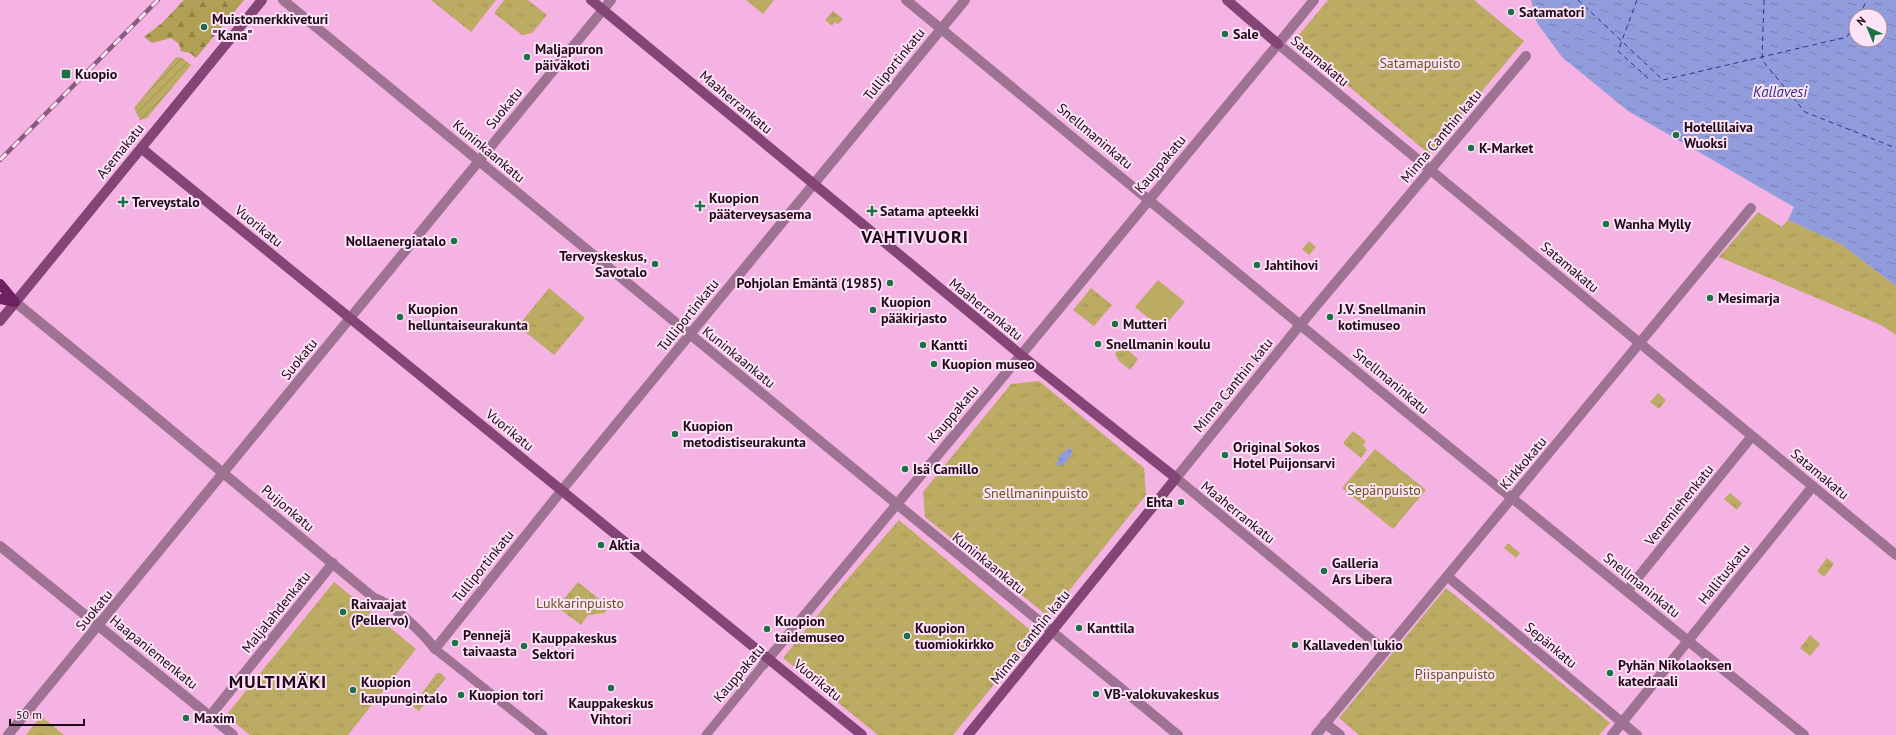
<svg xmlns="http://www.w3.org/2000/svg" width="1896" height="735" font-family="'PT Sans',sans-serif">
<defs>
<pattern id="grass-dots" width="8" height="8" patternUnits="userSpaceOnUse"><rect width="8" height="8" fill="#bcab62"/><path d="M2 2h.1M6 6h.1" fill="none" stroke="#a19254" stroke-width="1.8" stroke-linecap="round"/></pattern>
<pattern id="forest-firs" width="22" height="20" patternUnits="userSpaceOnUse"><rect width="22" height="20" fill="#b19f56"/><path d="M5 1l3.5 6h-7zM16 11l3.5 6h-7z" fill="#8f8046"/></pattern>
<pattern id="park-tufts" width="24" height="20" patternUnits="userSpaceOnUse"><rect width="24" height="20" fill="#bcab62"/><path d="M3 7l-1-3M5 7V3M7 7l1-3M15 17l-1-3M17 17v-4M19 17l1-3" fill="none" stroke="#a19254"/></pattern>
<pattern id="garden-furrows" width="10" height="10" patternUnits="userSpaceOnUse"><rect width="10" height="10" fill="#bcab62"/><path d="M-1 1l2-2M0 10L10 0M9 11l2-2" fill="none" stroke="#a19254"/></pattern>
<pattern id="water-ripples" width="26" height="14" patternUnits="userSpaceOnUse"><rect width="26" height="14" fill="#919cdd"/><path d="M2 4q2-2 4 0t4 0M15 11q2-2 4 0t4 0" fill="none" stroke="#767db2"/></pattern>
</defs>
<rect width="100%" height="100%" fill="#f5b3e4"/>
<!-- grass -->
<path fill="url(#grass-dots)" d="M437 673H440L446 678 419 711 412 706Z"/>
<!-- forest -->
<path fill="url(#forest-firs)" d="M184 0H244L196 58 190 53 181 51 179 44 171 38 152 43 144 37 162 23Z"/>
<!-- park -->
<path fill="url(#park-tufts)" d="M431 0H496L471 32Z
M504 0H528L547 15 532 33 522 35 494 13Z
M746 0H774L763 14Z
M1328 0H1474L1524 41 1429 154 1301 46 1298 36Z
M833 11 843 19 838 24 835 22 832 26 825 20Z
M1758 212 1782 227 1788 220 1841 244 1896 286V335L1881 325 1719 257Z
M1309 241 1316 247 1309 255 1302 249Z
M549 288 585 318 554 355 518 326Z
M1091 288 1112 305 1094 326 1073 310Z
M1122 345 1138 359 1130 370 1118 360 1115 354Z
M1039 381 1144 468 1146 495 1052 612 1044 613 925 517 923 492 1011 384Z
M1658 393 1666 400 1659 409 1650 402Z
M1353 431 1366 441 1363 445 1367 450 1361 458 1343 443Z
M1375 449 1426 490 1393 529 1342 488Z
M1730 493 1742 503 1737 510 1724 499Z
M899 520 1035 634 953 735H878L783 658 837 591Z
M1508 543 1520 553 1516 558 1504 548Z
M1827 558 1834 564 1824 577 1817 571Z
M334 582 416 649 348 735H250L229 718 228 713Z
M578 582 609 607 605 613 588 615 581 625 557 607Z
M1446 588 1610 723 1599 735H1359L1339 718Z
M1810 635 1820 644 1810 656 1800 648Z
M41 716 64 735H26Z"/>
<!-- garden -->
<path fill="url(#garden-furrows)" d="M176 57 182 58 191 65 147 118 140 120 134 108Z"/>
<!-- pitch -->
<path fill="#bcab62" d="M1158 280 1185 302 1162 329 1135 307Z"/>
<!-- water -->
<path fill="url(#water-ripples)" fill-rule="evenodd" d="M1531 0H1896V286L1841 244 1788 220 1794 207 1628 111 1562 57 1537 23ZM1856 16H1880V40H1856Z
M1069 448 1072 450 1071 456 1063 465H1056L1059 456Z"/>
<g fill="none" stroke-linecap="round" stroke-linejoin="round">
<!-- ferry -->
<path stroke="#2e327e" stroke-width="1" stroke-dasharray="5 4" stroke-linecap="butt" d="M1578 0 1663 80 1847 37 1856 21
M1637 0 1618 51 1651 81
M1764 0 1762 60 1805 112 1896 148
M1859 16 1867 0"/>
<!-- pedestrian -->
<path stroke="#9d7292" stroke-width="9" d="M435 649 543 735
M706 735 763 665"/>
<!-- minor -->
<path stroke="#9d7292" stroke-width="10" d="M283 0 1178 735
M906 0 1406 412 1804 735
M1314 0 1278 44 1896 555
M15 302 112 381 374 598C393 604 423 633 435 649
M0 546 233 735
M1447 576 1637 735
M1627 591 1752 436
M1385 651 1176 478 1295 331 1526 56
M763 665 1021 355
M210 716 333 563
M1325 723 1340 735
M1316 735 1751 208
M1612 735 1813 486"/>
<!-- tertiary -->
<path stroke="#9d7292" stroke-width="10" d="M1021 355 1278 44
M435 649 562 490 965 0
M8 735 611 0"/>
<!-- secondary -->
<path stroke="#834575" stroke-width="10" d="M591 0 1021 355 1176 478 968 735
M1227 0 1278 44
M141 148 862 735
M0 321 262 0"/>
<!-- primary -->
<path stroke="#6e2160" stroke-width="10" d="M0 284 15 302
M0 299 15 302"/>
<!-- rail casing -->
<g stroke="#885c7d" stroke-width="4.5">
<path id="rail" d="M0 160 158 0"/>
</g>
<!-- rail -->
<use href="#rail" stroke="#fee3f7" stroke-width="3" stroke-dasharray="9" stroke-linecap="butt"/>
</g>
<!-- markers -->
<g fill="#197145" stroke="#fee3f7" stroke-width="1.5">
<circle cx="1511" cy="12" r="4"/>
<circle cx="204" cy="27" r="4"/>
<circle cx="1225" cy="34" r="4"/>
<circle cx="527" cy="57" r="4"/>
<rect x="61" y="69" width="10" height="10" rx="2"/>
<circle cx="1676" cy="135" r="4"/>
<circle cx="1471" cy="148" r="4"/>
<path d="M121 196h4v4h4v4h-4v4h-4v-4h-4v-4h4z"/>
<path d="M698 200h4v4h4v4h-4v4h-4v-4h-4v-4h4z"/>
<path d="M870 205h4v4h4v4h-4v4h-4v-4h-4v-4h4z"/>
<circle cx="1606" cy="224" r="4"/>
<circle cx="454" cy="241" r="4"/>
<circle cx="655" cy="264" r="4"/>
<circle cx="1257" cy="265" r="4"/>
<circle cx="890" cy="283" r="4"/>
<circle cx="1710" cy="298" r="4"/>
<circle cx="873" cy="310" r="4"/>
<circle cx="400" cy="317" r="4"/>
<circle cx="1330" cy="317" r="4"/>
<circle cx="1115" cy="324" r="4"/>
<circle cx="1098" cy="344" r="4"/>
<circle cx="923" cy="345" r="4"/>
<circle cx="934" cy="364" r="4"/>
<circle cx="675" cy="434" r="4"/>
<circle cx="1225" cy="455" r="4"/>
<circle cx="905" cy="469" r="4"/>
<circle cx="1181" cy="502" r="4"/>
<circle cx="601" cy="545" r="4"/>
<circle cx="1324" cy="571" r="4"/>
<circle cx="343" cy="612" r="4"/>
<circle cx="1079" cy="628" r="4"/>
<circle cx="767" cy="629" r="4"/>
<circle cx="907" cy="636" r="4"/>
<circle cx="455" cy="643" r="4"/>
<circle cx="1295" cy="645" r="4"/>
<circle cx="524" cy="646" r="4"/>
<circle cx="1610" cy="673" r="4"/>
<circle cx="611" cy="688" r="4"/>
<circle cx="353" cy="690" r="4"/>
<circle cx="1096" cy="694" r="4"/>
<circle cx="461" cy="695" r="4"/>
<circle cx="186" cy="718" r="4"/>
</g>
<g text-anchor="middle" stroke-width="4" stroke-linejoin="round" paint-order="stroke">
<!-- poi labels -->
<g font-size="14" font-weight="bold" fill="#1e0719" stroke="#fee3f7" text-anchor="start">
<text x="1519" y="17">Satamatori</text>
<text x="212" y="24">Muistomerkkiveturi<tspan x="212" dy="16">"Kana"</tspan></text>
<text x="1233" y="39">Sale</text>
<text x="535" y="54">Maljapuron<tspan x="535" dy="16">päiväkoti</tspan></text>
<text x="75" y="79">Kuopio</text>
<text x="1684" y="132">Hotellilaiva<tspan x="1684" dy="16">Wuoksi</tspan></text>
<text x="1479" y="153">K-Market</text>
<text x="709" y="203">Kuopion<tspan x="709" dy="16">pääterveysasema</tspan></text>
<text x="132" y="207">Terveystalo</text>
<text x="880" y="216">Satama apteekki</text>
<text x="1614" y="229">Wanha Mylly</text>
<text x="446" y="246" text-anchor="end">Nollaenergiatalo</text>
<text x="647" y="261" text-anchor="end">Terveyskeskus,<tspan x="647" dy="16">Savotalo</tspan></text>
<text x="1265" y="270">Jahtihovi</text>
<text x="882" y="288" text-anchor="end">Pohjolan Emäntä (1985)</text>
<text x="1718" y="303">Mesimarja</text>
<text x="881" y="307">Kuopion<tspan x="881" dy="16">pääkirjasto</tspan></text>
<text x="408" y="314">Kuopion<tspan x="408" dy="16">helluntaiseurakunta</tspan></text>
<text x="1338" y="314">J.V. Snellmanin<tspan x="1338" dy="16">kotimuseo</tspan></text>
<text x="1123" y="329">Mutteri</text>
<text x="1106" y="349">Snellmanin koulu</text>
<text x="931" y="350">Kantti</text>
<text x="942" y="369">Kuopion museo</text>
<text x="683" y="431">Kuopion<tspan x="683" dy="16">metodistiseurakunta</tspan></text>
<text x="1233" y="452">Original Sokos<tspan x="1233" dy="16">Hotel Puijonsarvi</tspan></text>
<text x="913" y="474">Isä Camillo</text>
<text x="1173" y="507" text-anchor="end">Ehta</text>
<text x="609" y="550">Aktia</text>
<text x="1332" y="568">Galleria<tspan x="1332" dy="16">Ars Libera</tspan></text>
<text x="351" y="609">Raivaajat<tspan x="351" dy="16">(Pellervo)</tspan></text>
<text x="775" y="626">Kuopion<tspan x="775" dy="16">taidemuseo</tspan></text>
<text x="915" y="633">Kuopion<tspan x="915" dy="16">tuomiokirkko</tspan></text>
<text x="1087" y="633">Kanttila</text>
<text x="463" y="640">Pennejä<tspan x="463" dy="16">taivaasta</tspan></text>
<text x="532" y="643">Kauppakeskus<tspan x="532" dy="16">Sektori</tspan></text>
<text x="1303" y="650">Kallaveden lukio</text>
<text x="1618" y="670">Pyhän Nikolaoksen<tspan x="1618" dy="16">katedraali</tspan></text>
<text x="361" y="687">Kuopion<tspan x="361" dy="16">kaupungintalo</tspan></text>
<text x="1104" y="699">VB-valokuvakeskus</text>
<text x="469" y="700">Kuopion tori</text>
<text x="611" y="708" text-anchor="middle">Kauppakeskus<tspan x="611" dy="16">Vihtori</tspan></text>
<text x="194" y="723">Maxim</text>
</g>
<!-- street labels -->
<g font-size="14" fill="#1e0719" stroke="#fee3f7">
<text transform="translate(1320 61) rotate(40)" y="5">Satamakatu</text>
<text transform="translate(894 64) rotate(-51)" y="5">Tulliportinkatu</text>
<text transform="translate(736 102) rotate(40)" y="5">Maaherrankatu</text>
<text transform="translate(504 108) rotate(-51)" y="5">Suokatu</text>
<text transform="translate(1095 136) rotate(40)" y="5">Snellmaninkatu</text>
<text transform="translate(1441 136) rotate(-50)" y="5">Minna Canthin katu</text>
<text transform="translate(120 151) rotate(-51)" y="5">Asemakatu</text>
<text transform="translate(489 151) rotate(40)" y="5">Kuninkaankatu</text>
<text transform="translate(1160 164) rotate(-50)" y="5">Kauppakatu</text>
<text transform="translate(259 226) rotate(39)" y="5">Vuorikatu</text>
<text transform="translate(1570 267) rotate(40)" y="5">Satamakatu</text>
<text transform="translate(986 309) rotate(39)" y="5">Maaherrankatu</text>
<text transform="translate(688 315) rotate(-51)" y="5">Tulliportinkatu</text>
<text transform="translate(739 357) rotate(39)" y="5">Kuninkaankatu</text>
<text transform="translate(299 359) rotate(-51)" y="5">Suokatu</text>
<text transform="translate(1391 381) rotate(40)" y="5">Snellmaninkatu</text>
<text transform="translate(1233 385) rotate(-51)" y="5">Minna Canthin katu</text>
<text transform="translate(953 414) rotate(-50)" y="5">Kauppakatu</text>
<text transform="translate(510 430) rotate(39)" y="5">Vuorikatu</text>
<text transform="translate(1523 463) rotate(-50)" y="5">Kirkkokatu</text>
<text transform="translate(1820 474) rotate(40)" y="5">Satamakatu</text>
<text transform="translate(1679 505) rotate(-51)" y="5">Venemiehenkatu</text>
<text transform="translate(288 508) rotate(40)" y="5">Puijonkatu</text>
<text transform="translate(1238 512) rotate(39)" y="5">Maaherrankatu</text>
<text transform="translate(989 563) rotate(39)" y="5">Kuninkaankatu</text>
<text transform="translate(483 566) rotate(-51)" y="5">Tulliportinkatu</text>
<text transform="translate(1724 574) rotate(-51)" y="5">Hallituskatu</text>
<text transform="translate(1642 585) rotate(39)" y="5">Snellmaninkatu</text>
<text transform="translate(94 610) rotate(-50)" y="5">Suokatu</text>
<text transform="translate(276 612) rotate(-51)" y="5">Maljalahdenkatu</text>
<text transform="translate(1030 637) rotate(-51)" y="5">Minna Canthin katu</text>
<text transform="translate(1551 645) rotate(40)" y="5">Sepänkatu</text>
<text transform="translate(154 652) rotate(39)" y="5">Haapaniemenkatu</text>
<text transform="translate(739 673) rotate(-50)" y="5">Kauppakatu</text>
<text transform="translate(818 680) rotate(39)" y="5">Vuorikatu</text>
</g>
<!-- park labels -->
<g font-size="14" fill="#62551e" stroke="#fee3f7">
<text x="1420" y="68">Satamapuisto</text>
<text x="1384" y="495">Sepänpuisto</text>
<text x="1036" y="498">Snellmaninpuisto</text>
<text x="580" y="608">Lukkarinpuisto</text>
<text x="1455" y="679">Piispanpuisto</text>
</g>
<!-- water labels -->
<g font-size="15" font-style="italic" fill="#2e327e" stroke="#fee3f7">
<text x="1780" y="97">Kallavesi</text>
</g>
<!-- district labels -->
<g font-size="18" font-weight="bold" letter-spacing="1" fill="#1e0719" stroke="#fee3f7">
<text x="915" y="243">VAHTIVUORI</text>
<text x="278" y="688">MULTIMÄKI</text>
</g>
</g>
<!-- north arrow -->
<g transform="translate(1868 28) rotate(316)"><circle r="19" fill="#fee3f7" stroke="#a48b9e"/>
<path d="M0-3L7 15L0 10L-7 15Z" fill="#197145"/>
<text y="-6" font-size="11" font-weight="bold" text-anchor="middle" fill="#1e0719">N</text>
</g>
<!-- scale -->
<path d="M10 719v6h74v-6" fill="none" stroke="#1e0719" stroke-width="2"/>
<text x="16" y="719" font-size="12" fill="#1e0719" stroke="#fee3f7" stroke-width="3" paint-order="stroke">50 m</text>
</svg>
